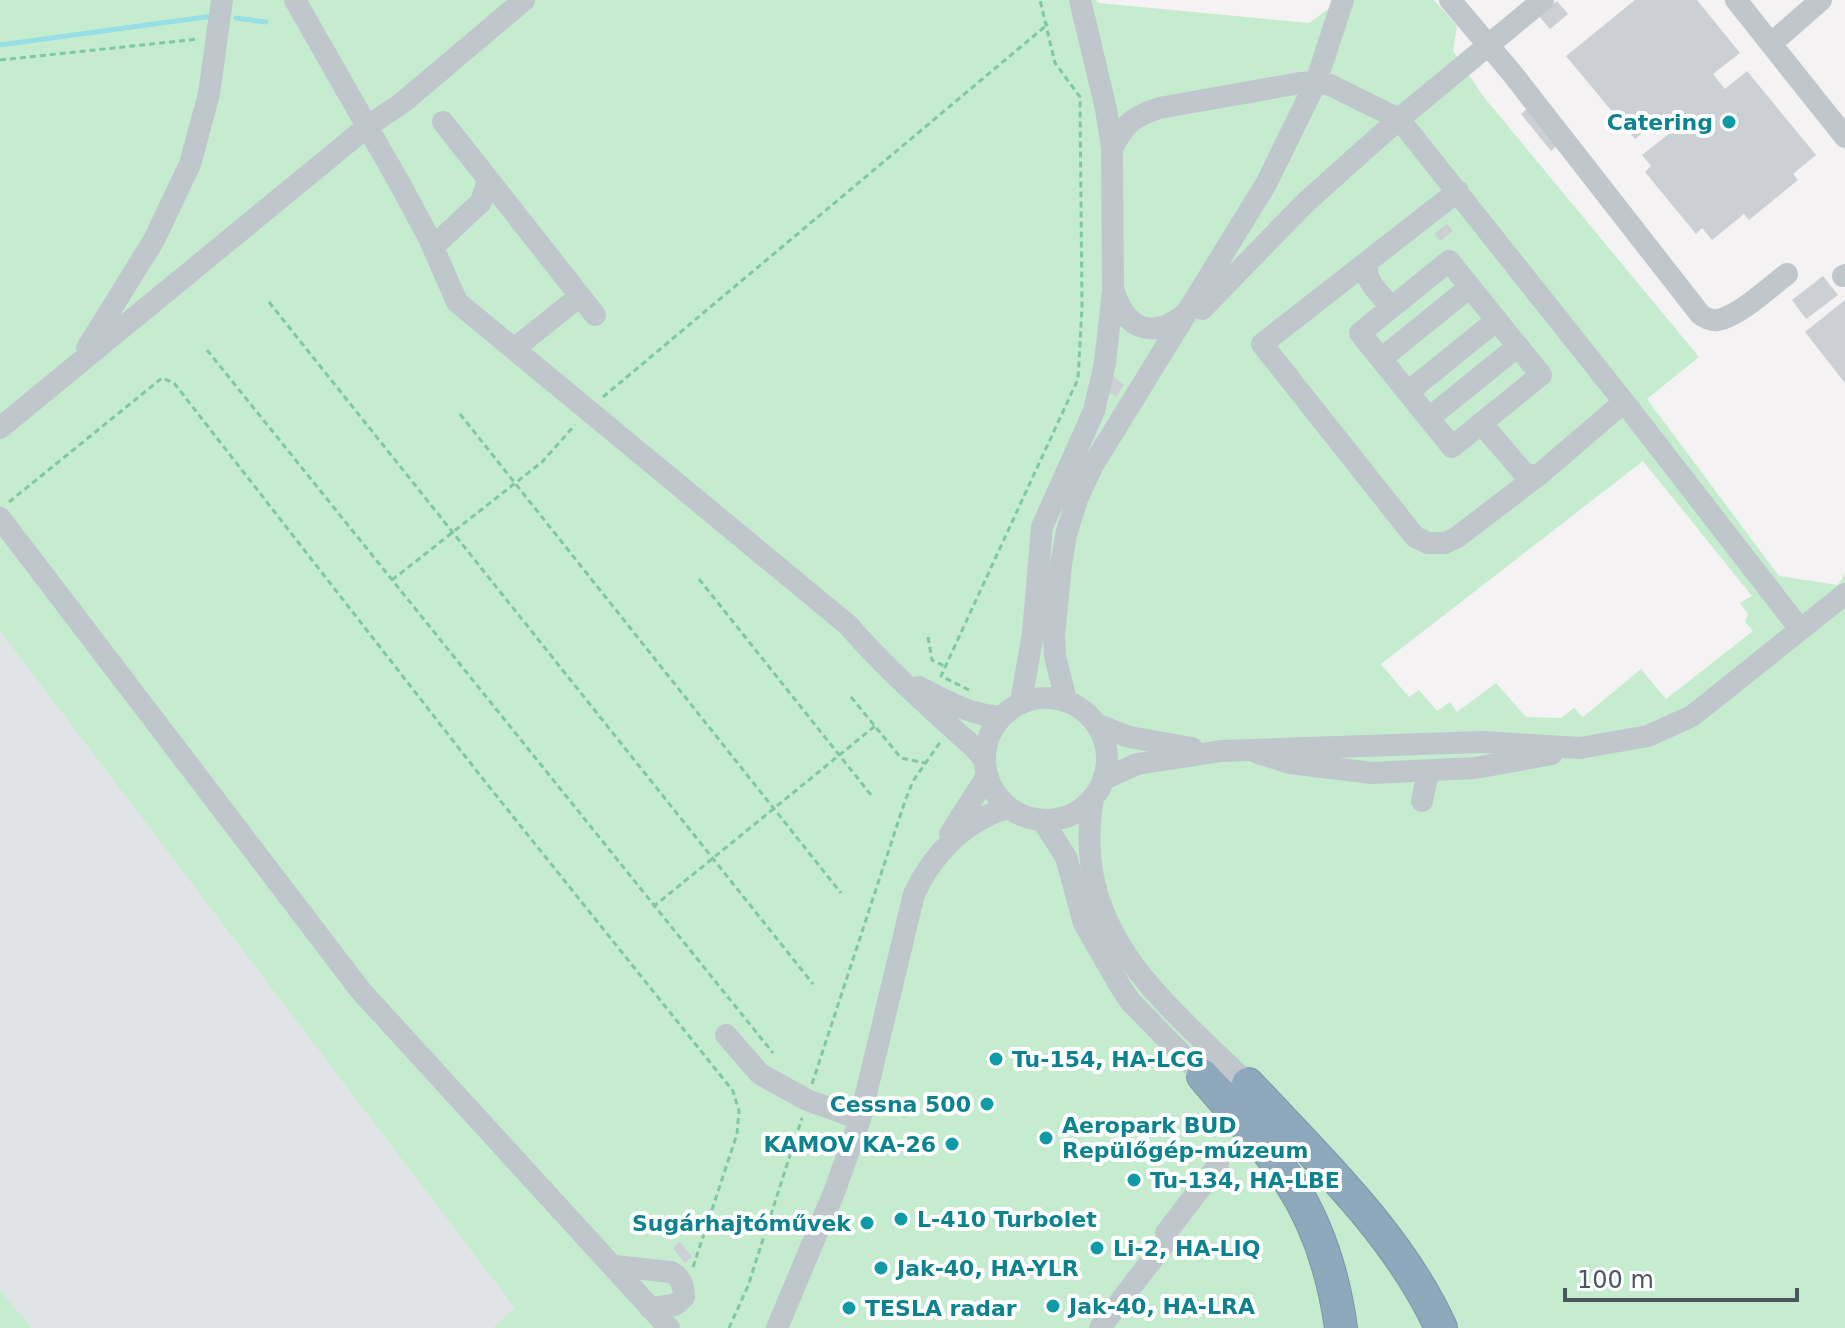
<svg xmlns="http://www.w3.org/2000/svg" width="1845" height="1328" font-family="'DejaVu Sans',sans-serif">
<rect width="100%" height="100%" fill="#f4f2f2"/>
<!-- airport -->
<path fill="#e1e4e6" d="M0 0 699 1328H0Z"/>
<!-- green -->
<path fill="#c6ecd0" fill-rule="evenodd" d="M0 0H1096L1099 3 1309 23 1341 0H1434L1457 26 1453 51 1483 96 1699 357 1647 399 1779 576 1838 585 1845 574V1328H493L515 1308 0 631ZM1643 461 1752 596 1740 603 1748 614 1745 622 1753 631 1666 699 1641 669 1583 717 1574 708 1561 718 1526 717 1496 683 1457 712 1450 702 1437 711 1419 690 1409 697 1381 664Z
M0 1290 32 1328H0Z"/>
<g fill="none" stroke-linecap="round" stroke-linejoin="round">
<!-- stream -->
<path stroke="#97dee5" stroke-width="5" d="M236 18 266 22
M0 45 213 16"/>
</g>
<!-- building -->
<path fill="#ccd0d4" d="M1635 0H1697L1740 53 1713 74 1725 89 1747 71 1816 155 1793 174 1798 180 1749 220 1744 214 1712 240 1702 228 1696 234 1645 172 1651 166 1642 155 1675 129 1665 115 1635 139 1566 56Z
M1557 1 1568 14 1550 29 1539 16Z
M1532 104 1562 141 1551 151 1521 114Z
M1447 224 1453 231 1440 241 1434 234Z
M1823 276 1838 295 1806 319 1792 300Z
M1845 300V383L1805 332Z
M1114 377 1124 385 1116 397 1105 390Z
M680 1242 692 1257 685 1263 673 1248Z"/>
<g fill="none" stroke-linecap="round" stroke-linejoin="round">
<!-- highway casing -->
<g stroke="#7a95a7" stroke-width="34">
<path id="highway" d="M1203 1076C1232 1111 1265 1144 1290 1182 1318 1225 1334 1277 1341 1328
M1248 1084C1317 1158 1399 1235 1441 1328"/>
</g>
<!-- path -->
<path stroke="#80c89d" stroke-width="3" stroke-dasharray="6 4" stroke-linecap="butt" d="M0 60 199 39
M269 302 813 984
M207 350 773 1053
M603 397 1048 24
M460 414 841 893
M9 502 162 378 174 383 479 774 733 1091 739 1111 737 1134 693 1267
M699 579 871 795
M392 580 542 462 575 425
M928 637 932 660 944 666
M969 690 941 676 1078 379 1082 307 1080 97 1055 63 1040 0
M851 697 901 758 925 763
M653 907 875 726
M812 1084 905 801 913 781 941 741
M729 1328 748 1286 802 1118"/>
<!-- minor -->
<path stroke="#bfc7cd" stroke-width="22" d="M295 0 400 184 429 238 457 302 848 625C878 660 914 693 948 724 961 737 975 745 984 760
M1450 0 1511 72 1700 314C1705 318 1711 321 1718 320 1739 316 1770 287 1787 274
M1736 0 1845 137
M1772 43 1821 0
M443 122 595 315
M1112 148C1126 123 1131 118 1159 108L1300 83 1316 82 1330 85 1399 119 1624 402 1800 629
M1458 191 1262 344 1415 537 1428 543H1445L1456 538 1540 474 1624 402
M433 247 481 202 488 180
M1369 260C1361 280 1379 292 1391 307
M1449 261 1541 375 1452 447 1360 333Z
M1843 276 1845 275
M1114 292C1126 329 1152 340 1184 315
M1202 309 1306 202 1399 119 1543 0
M87 348 154 240 190 164 209 94 222 0
M515 348 580 296
M1381 359 1470 287
M1408 392 1497 320
M1429 418 1518 346
M1481 423 1523 472 1531 476 1540 474
M0 428 368 126 402 103 524 0
M0 518 361 991 669 1328
M919 687C946 701 970 715 1001 717
M985 759a61 61 0 1 1 122 0a61 61 0 1 1-122 0Z
M1066 700 1055 656 1054 636 1061 565 1066 535 1077 499 1093 465 1266 184 1316 82 1343 0
M1021 702 1033 633 1042 527 1094 411 1105 363 1113 290 1112 148 1106 109 1080 0
M1096 724 1129 737 1192 748
M1258 753 1290 763 1372 773 1475 768 1552 754
M1104 779 1137 764 1221 751 1482 742 1580 748 1648 736 1692 716 1845 594
M1093 799C1070 933 1163 1000 1248 1084
M1422 801 1428 772
M1042 820 1066 857 1084 923 1120 986 1130 1001 1203 1076
M950 834 987 776
M726 1035 760 1074 807 1100 860 1119
M614 1266 671 1272C681 1277 684 1286 684 1297L675 1305 650 1308
M777 1328 835 1190 860 1119 914 894C932 855 967 818 1009 808
M1100 1328 1167 1240 1166 1233 1218 1165"/>
<!-- highway -->
<use href="#highway" stroke="#8fa9bc" stroke-width="32"/>
</g>
<!-- markers -->
<g fill="#0f9aa8" stroke="#fff" stroke-width="3">
<circle cx="1729" cy="122" r="8"/>
<circle cx="996" cy="1059" r="8"/>
<circle cx="987" cy="1104" r="8"/>
<circle cx="1046" cy="1138" r="8"/>
<circle cx="952" cy="1144" r="8"/>
<circle cx="1134" cy="1180" r="8"/>
<circle cx="901" cy="1219" r="8"/>
<circle cx="867" cy="1223" r="8"/>
<circle cx="1097" cy="1248" r="8"/>
<circle cx="881" cy="1268" r="8"/>
<circle cx="1053" cy="1306" r="8"/>
<circle cx="849" cy="1308" r="8"/>
</g>
<g text-anchor="middle" stroke-width="8" stroke-linejoin="round" paint-order="stroke">
<!-- culture labels -->
<g font-size="22" font-weight="bold" fill="#0d838f" stroke="#fff" text-anchor="start">
<text x="1713" y="130" text-anchor="end">Catering</text>
<text x="1012" y="1067">Tu-154, HA-LCG</text>
<text x="971" y="1112" text-anchor="end">Cessna 500</text>
<text x="1062" y="1133">Aeropark BUD<tspan x="1062" dy="25">Repülőgép-múzeum</tspan></text>
<text x="936" y="1152" text-anchor="end">KAMOV KA-26</text>
<text x="1150" y="1188">Tu-134, HA-LBE</text>
<text x="917" y="1227">L-410 Turbolet</text>
<text x="851" y="1231" text-anchor="end">Sugárhajtóművek</text>
<text x="1113" y="1256">Li-2, HA-LIQ</text>
<text x="897" y="1276">Jak-40, HA-YLR</text>
<text x="1069" y="1314">Jak-40, HA-LRA</text>
<text x="865" y="1316">TESLA radar</text>
</g>
</g>
<!-- scale -->
<path d="M1565 1288v12h232v-12" fill="none" stroke="#4b575e" stroke-width="4"/>
<text x="1577" y="1288" font-size="24" fill="#4b575e" stroke="#ffffff" stroke-width="6" paint-order="stroke">100 m</text>
</svg>
